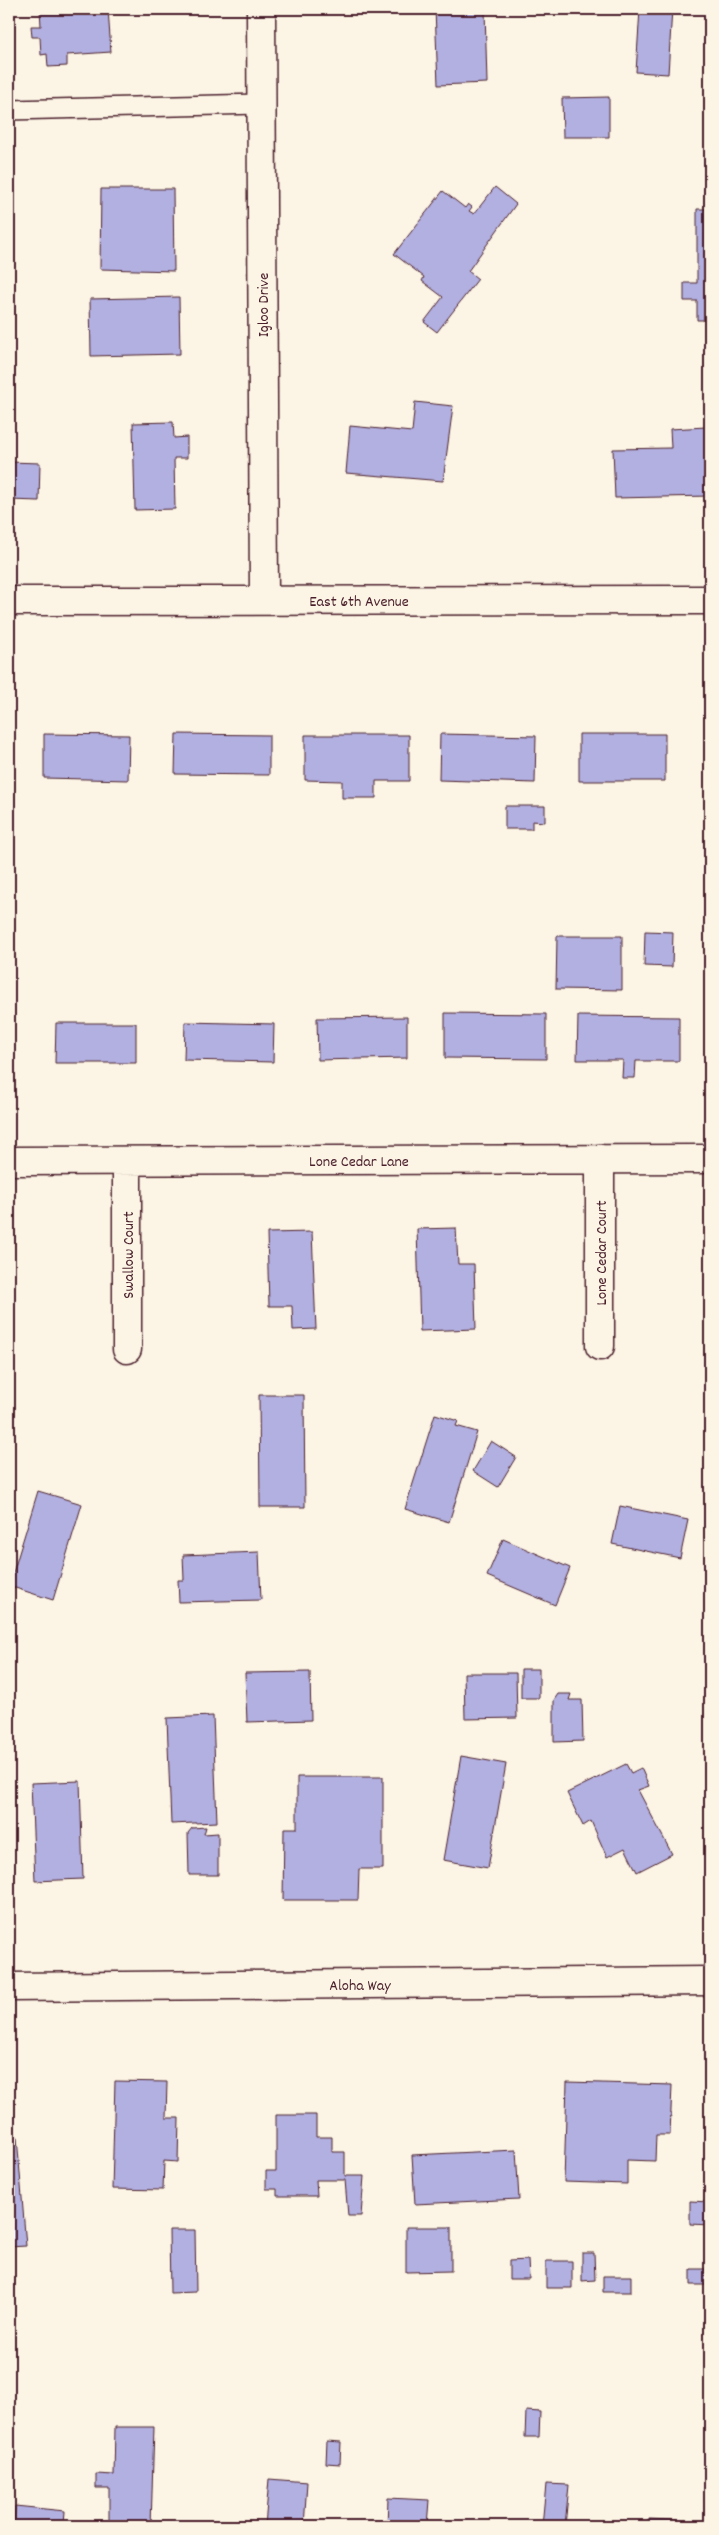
<svg xmlns="http://www.w3.org/2000/svg" width="719" height="2535" font-family="Dekko,sans-serif">
<rect width="100%" height="100%" fill="#fcf5e5"/>
<filter id="ink" filterUnits="userSpaceOnUse"><feTurbulence type="fractalNoise" baseFrequency=".02" numOctaves="2"/><feDisplacementMap in="SourceGraphic" scale="10" xChannelSelector="R" yChannelSelector="G"/><feConvolveMatrix kernelMatrix="1 2 1 2 8 2 1 2 1" color-interpolation-filters="sRGB"/></filter>
<g filter="url(#ink)">
<!-- building -->
<path fill="#b2b0e1" stroke="#4a1f2b" d="M40 9H108L111 52 67 55V66L48 67 47 54 41 55 40 37H32L31 26H41Z
M435 9H485L487 83 438 85Z
M640 9H672L668 74 636 72Z
M609 97V137H563L562 98Z
M495 187 516 204 468 271 478 279 437 332 424 322 443 297 422 281 424 277 394 254 443 191 465 208 468 204 472 207 469 211 474 214Z
M101 189H173L174 271 100 269Z
M697 209H710V320H697V301H684V283H697Z
M179 297 180 354 91 356 90 299Z
M415 402 453 406 443 481 346 473 350 426 412 432Z
M173 422 174 438 187 437V458H174L175 509 135 510 133 423Z
M706 427V448H710V496L615 498 613 449 671 448 670 429Z
M9 462 40 463 39 501 9 500Z
M44 734 129 735 128 780 44 778Z
M176 734 269 735V775L175 774Z
M440 734 536 736 535 783 439 780Z
M579 734H665V781H579Z
M305 735H409V781H376V798H342V781L305 780Z
M505 806H545V822L532 821V829H505Z
M645 931 673 932 672 967 644 966Z
M557 936H622V990L556 989Z
M445 1013 546 1014V1059L445 1058Z
M578 1016 679 1017V1061H636L635 1078H622L623 1060H577Z
M407 1017V1058L318 1060 317 1018Z
M185 1022 274 1024 273 1062 184 1060Z
M56 1023H136V1063H55Z
M456 1228 458 1264H474L476 1329 420 1331 417 1229Z
M312 1232 316 1329 293 1330 292 1306H269L267 1233Z
M259 1395H304L305 1507H260Z
M435 1414 458 1421 456 1426 477 1432 449 1522 405 1509Z
M491 1441 516 1457 498 1487 473 1471Z
M38 1491 82 1504 53 1600 9 1586Z
M620 1506 688 1520 680 1558 612 1544Z
M503 1539 570 1568 555 1605 487 1576Z
M259 1552 261 1600 179 1602 178 1580H184L183 1555Z
M521 1669H539V1698H521Z
M310 1672 311 1720 247 1722 245 1673Z
M464 1673H516L517 1718 465 1719Z
M558 1694H571L569 1700H582L583 1741 554 1742V1700Z
M213 1716 217 1822 171 1824 167 1718Z
M461 1756 506 1764 488 1868 443 1860Z
M626 1764 631 1773 641 1768 649 1786 638 1790 672 1854 637 1872 625 1848 607 1857 591 1821 583 1826 567 1793Z
M297 1777H383V1869H359L358 1900H283L284 1828H297Z
M80 1781 83 1879 35 1881 31 1783Z
M206 1827 204 1834 218 1833V1875H189L188 1833 192 1828Z
M115 2081 167 2082 166 2118H179L178 2162 164 2161 163 2190 112 2189Z
M567 2082 672 2085 670 2135H656L655 2161 627 2160V2184L564 2182Z
M276 2115H316V2137H332V2152H345V2176H364L361 2216H348L345 2180H316L317 2196H277V2189H266V2171H276Z
M17 2137 26 2246 9 2247V2138Z
M516 2150 519 2199 415 2204 412 2155Z
M690 2201 710 2202V2225L690 2224Z
M406 2227H451V2271L406 2272Z
M169 2230H195L196 2292 170 2293Z
M582 2253H594L595 2280 582 2281Z
M528 2260 529 2279H509V2261Z
M546 2261H572V2288H546Z
M691 2269H710V2285H691Z
M603 2276H631V2292H603Z
M526 2411 540 2412 539 2437H525Z
M115 2427H154L151 2526H109V2488H96V2474L114 2475Z
M327 2441 341 2442 340 2464 326 2463Z
M269 2479 307 2482 304 2526H265Z
M546 2484 569 2485 565 2526H542Z
M388 2498 429 2500 427 2526H387Z
M15 2506 65 2511 64 2526H14Z
M648 2519 693 2521V2526H647Z"/>
<g fill="none" stroke-linecap="round" stroke-linejoin="round">
<!-- lane casing -->
<g stroke="#4a1f2b" stroke-width="22">
<path id="lane" d="M9 110 260 104"/>
</g>
<!-- street casing -->
<g stroke="#4a1f2b" stroke-width="31">
<path id="street" d="M261 9 264 600
M9 601 710 600
M600 1159V1346
M9 1161 710 1159
M127 1161V1349
M9 1987 710 1981"/>
</g>
<!-- lane -->
<use href="#lane" stroke="#fcf5e5" stroke-width="19"/>
<!-- street -->
<use href="#street" stroke="#fcf5e5" stroke-width="28"/>
</g>
</g>
<g text-anchor="middle" stroke-width="5" stroke-linejoin="round" paint-order="stroke">
<!-- street labels -->
<g font-size="16" fill="#4a1f2b" stroke="#fcf5e5">
<text transform="translate(262 305) rotate(-90)" y="6">Igloo Drive</text>
<text x="359" y="606">East 6th Avenue</text>
<text x="359" y="1166">Lone Cedar Lane</text>
<text transform="translate(600 1253) rotate(-90)" y="6">Lone Cedar Court</text>
<text transform="translate(127 1255) rotate(-90)" y="6">Swallow Court</text>
<text x="360" y="1990">Aloha Way</text>
</g>
</g>
<!-- margin -->
<rect width="719" height="2535" fill="none" stroke="#fcf5e5" stroke-width="30"/>
<rect x="15" y="15" width="689" height="2505" fill="none" stroke="#4a1f2b" stroke-width="2" filter="url(#ink)"/>
</svg>
